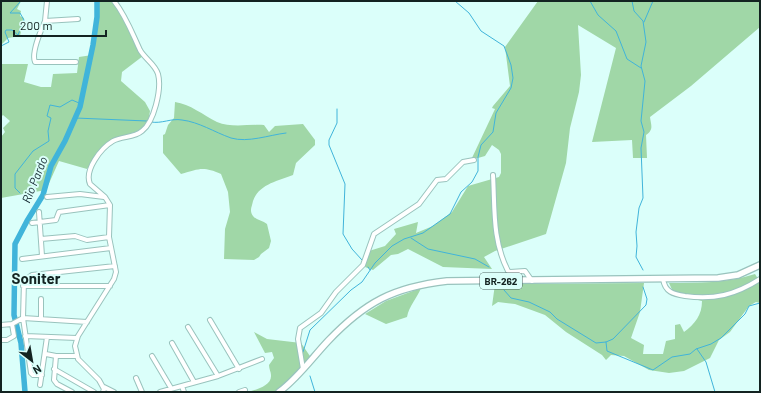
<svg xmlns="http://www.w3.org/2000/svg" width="761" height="393" font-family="Barlow,sans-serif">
<rect width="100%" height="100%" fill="#dbfffa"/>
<!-- green -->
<path fill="#a0d7a7" d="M1 1H21L17 9 21 11 20 16 24 18 20 36 8 38 1 45Z
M97 1H113L127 21 143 56 122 72 121 81 145 102 150 111 148 123 138 131 112 140 102 148 87 169 59 161 46 190 1 198V137L5 132 3 128 10 121 3 115 1 117V64H28L24 82 41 87H51L53 74 77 73 79 57 92 55C93 37 97 19 97 1Z
M538 1H760V27L691 86 650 117C651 125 654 130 646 135L647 158H633L632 140 592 142 616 48 578 25 581 75 579 92 570 128 566 163 546 234 495 251 484 257 492 269 443 267 408 249 398 254 391 255 373 270 365 267 369 251 385 246 396 234 394 229 418 222 416 233 433 226 452 212 468 186 499 177 501 173V154L499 150 492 145 485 156 471 160 495 109 492 108 493 106 510 86 505 47Z
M175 102C190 104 203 115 217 122 231 128 249 124 264 125L269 132 275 126 303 124 315 140V145L296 163 293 175C278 181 259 184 253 201 252 207 249 210 253 216 256 220 263 221 267 224L271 241 269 248 261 254 259 257 254 260 224 259 225 229 230 212 228 192 221 174C203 166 199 169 181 174L163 153V135L165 134 168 125 174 118Z
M755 274 760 282V303L756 302 749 306 730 332 719 340 710 358 684 371 669 373 649 370 624 356 611 355 606 360 602 355 566 332 545 315 515 304 498 302 492 306 495 284 644 283 640 312 631 338 644 345 643 354H663L666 341 675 339V325L680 324 684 332C695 324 702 315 702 301L674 294 669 283C698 283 727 283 755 274Z
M421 288C417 298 409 306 407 317L386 324 365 314 386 301Z
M254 332 267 339 301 343 312 359 278 392H247C255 390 272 386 271 375 271 372 269 369 269 365L274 358 272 352 265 353Z"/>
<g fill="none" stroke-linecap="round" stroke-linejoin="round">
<!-- stream -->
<path stroke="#40b4da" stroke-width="1" d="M590 1 598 15 616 31 627 59 641 68
M632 1 634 11 643 21 646 42 641 66 645 81 641 121 644 132 641 148 643 198 639 208 636 232 637 246 636 257 643 270
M644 22 653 1
M1 46 9 42 5 32 6 30H12L18 35 24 20 20 13H10L21 1
M1 83V89
M337 109V123L329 140V145L345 184 343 234 352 249 362 260
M75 118 147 121
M151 122C162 124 171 118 182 120 199 122 214 132 231 138 248 143 269 135 286 133
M20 193 15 188V174L33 151 49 141 48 131 51 118 47 116 50 105 60 107 72 100 79 103 82 102
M411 238 428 249 475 259 489 267
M368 267 370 270
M504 290 511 298 529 302 550 312 557 319 596 343 606 342 613 339 646 305 647 299 643 287
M606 342 607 351 653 370 672 357 690 354 696 349 711 344 721 338 745 314 749 306 760 303
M697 349 706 362 715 392
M303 352 310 330 351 290 362 282 375 263 392 246 404 239 423 233 450 214 461 192 472 182 478 171V157L481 145 493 132 496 113 511 88 513 78 511 65 504 46 481 31 469 13 455 1
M310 376 315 392"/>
<!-- river -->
<path stroke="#40b4da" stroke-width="5.5" d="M25 392 21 343 14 315 15 244 27 221 43 195 51 166 65 141 80 107 93 45 97 17V1"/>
<!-- minor casing -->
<g stroke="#99c3bd" stroke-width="6">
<path id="minor" d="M47 1 45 21 78 19
M45 21C41 30 31 53 35 62H76
M493 175C495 208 492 240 508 271L510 272 525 271 532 281
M47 197 80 194 104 197
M39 212 42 256
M32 223 56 220 59 212 110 205
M41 239 75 236 87 240 109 237
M22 259 111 248
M663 279C665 292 673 294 685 296 714 300 735 295 760 279
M23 286H110
M41 299V318
M210 320 239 369
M87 322 23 318 24 281 32 275 115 266
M1 325 12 324 23 318 31 373 33 375H42
M188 327 218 376
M25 336 77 338
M1 340H7L14 336 12 324
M172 343 194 382
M46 354 56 356H76
M56 356 54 380 57 384 72 392
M152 356 171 388
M54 369 94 392
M303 369 298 339 300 328 321 313 336 292 363 265 374 234 419 204 437 180 446 179 463 162 474 160
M136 378 142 392
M40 385 47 337
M182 386 184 392
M104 387 114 392
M103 392 104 389 99 380 78 359 75 346 78 336 114 279 116 272 109 237 110 205 105 197 90 184C84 170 101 148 113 141 122 136 134 138 142 131 154 122 162 89 158 74 155 64 145 59 140 50 132 33 126 16 114 1
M160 392 218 376 262 359
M239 392 245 390"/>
</g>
<!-- highway casing -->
<g stroke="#99c3bd" stroke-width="8">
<path id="highway" d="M279 392C298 378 312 358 328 341 365 302 394 287 447 281L718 278 738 275 760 265"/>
</g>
<!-- minor -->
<use href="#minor" stroke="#fff" stroke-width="4"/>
<!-- highway -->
<use href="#highway" stroke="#fff" stroke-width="5.5"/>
</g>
<g text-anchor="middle" stroke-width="4" stroke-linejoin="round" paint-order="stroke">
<!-- shield labels -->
<rect fill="#dbfffa" stroke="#4f6562" stroke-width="1" x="480" y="273" width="42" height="16" rx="3"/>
<g font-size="10" font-weight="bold" fill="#132321">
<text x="501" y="285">BR-262</text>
</g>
<!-- water labels -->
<g font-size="12" font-style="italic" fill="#182c34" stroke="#dbfffa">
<text transform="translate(35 180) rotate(-68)" y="4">Rio Pardo</text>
</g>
<!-- district labels -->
<g font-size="15" font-weight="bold" fill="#132321" stroke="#dbfffa">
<text x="36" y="284">Soniter</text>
</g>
</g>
<!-- border -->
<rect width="761" height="393" fill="none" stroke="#132321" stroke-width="4"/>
<!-- north arrow -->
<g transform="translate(32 361) rotate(149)" stroke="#dbfffa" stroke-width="3" paint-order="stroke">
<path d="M0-3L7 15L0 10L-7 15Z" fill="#132321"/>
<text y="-6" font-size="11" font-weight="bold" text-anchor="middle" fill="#132321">N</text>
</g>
<!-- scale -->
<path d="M14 30v6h92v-6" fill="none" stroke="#132321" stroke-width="2"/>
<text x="20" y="30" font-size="12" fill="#132321" stroke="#dbfffa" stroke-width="3" paint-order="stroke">200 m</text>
</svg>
